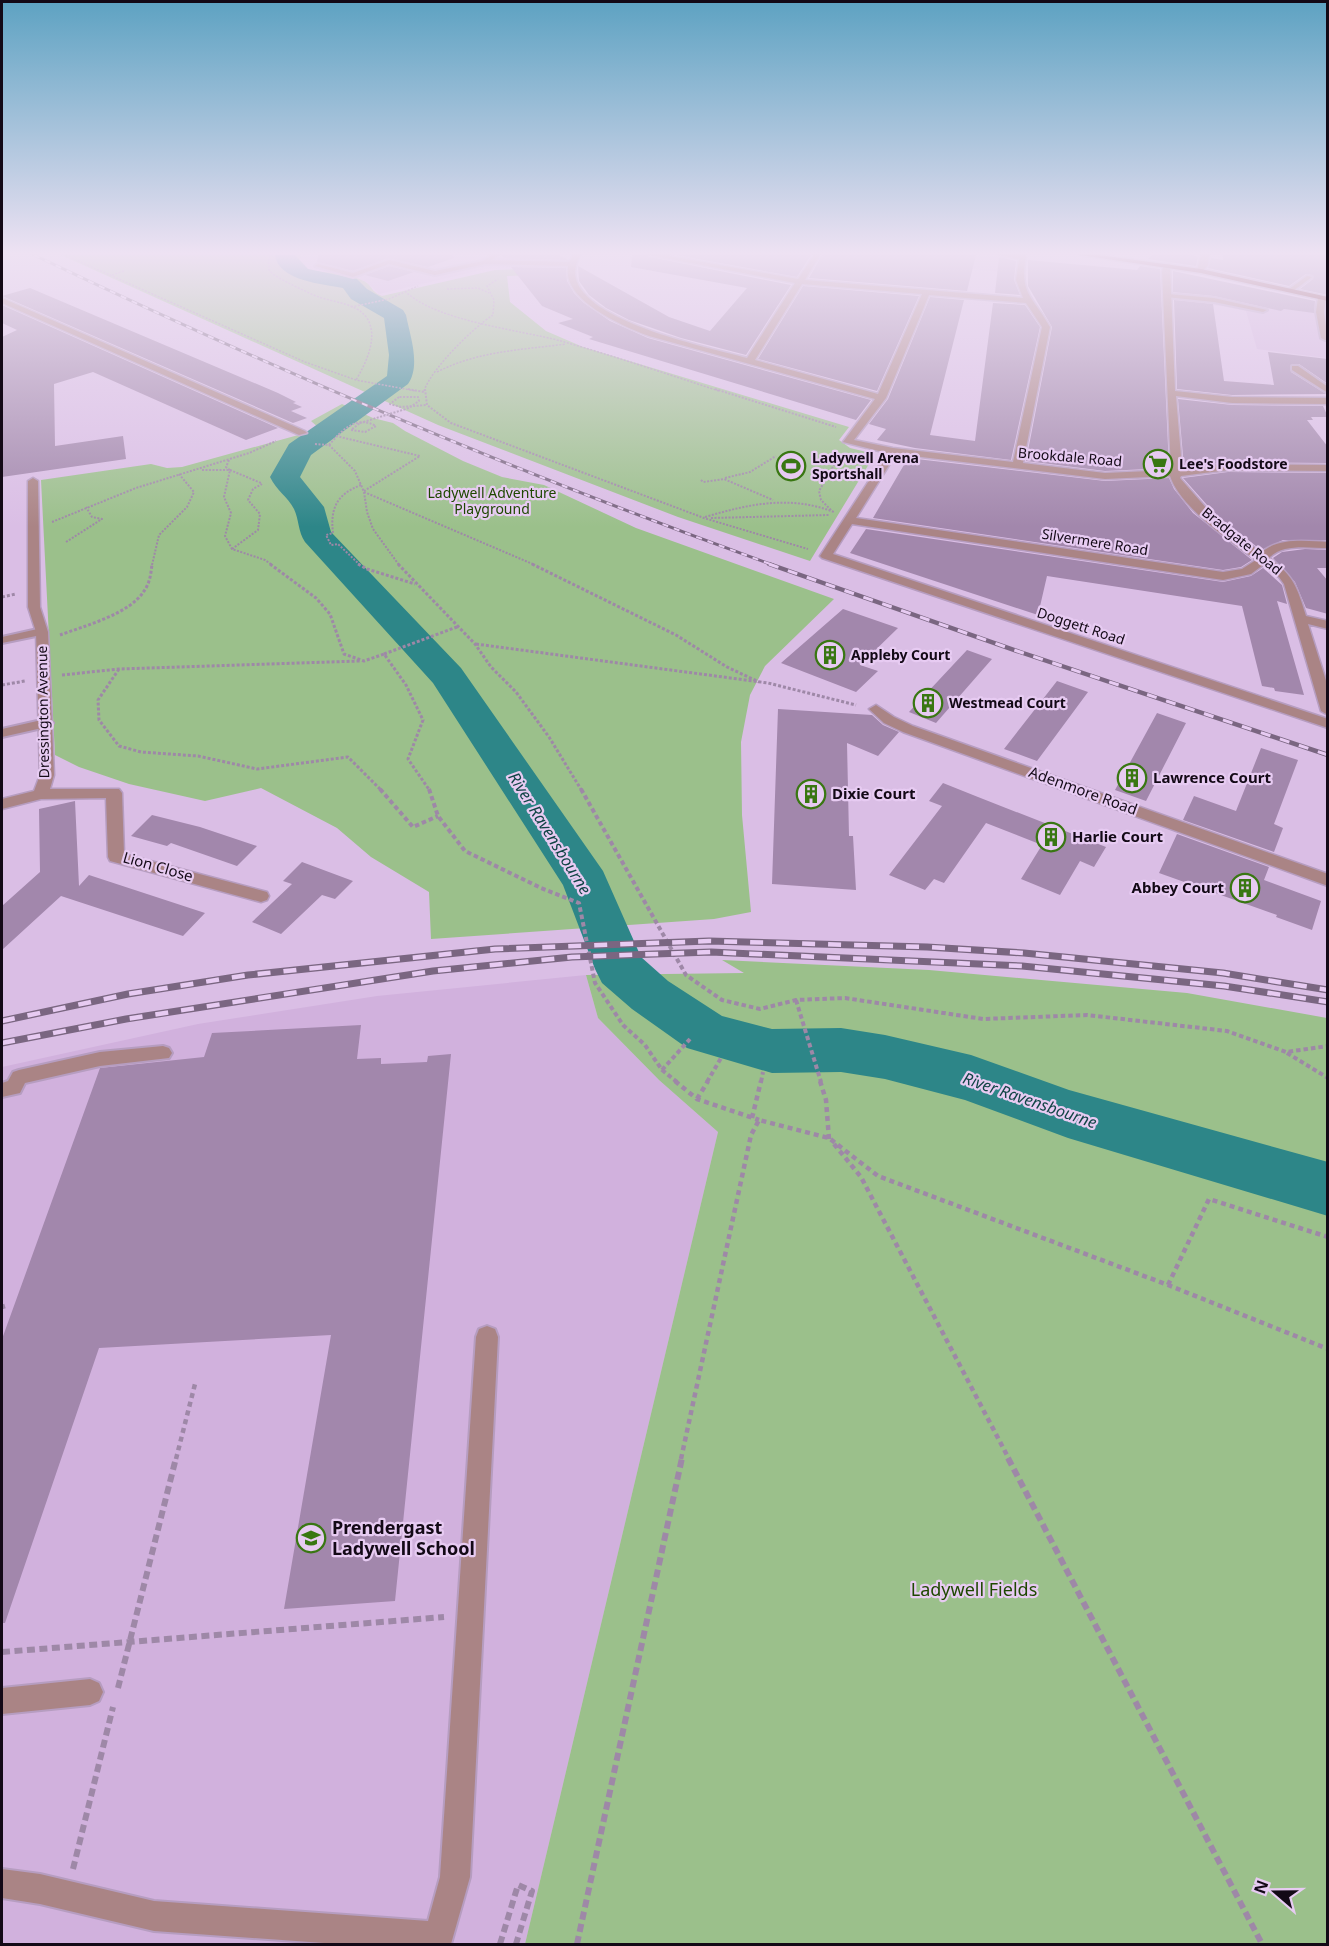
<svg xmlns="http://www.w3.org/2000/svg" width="1329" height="1946" font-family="'Noto Sans',sans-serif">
<rect width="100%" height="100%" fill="#dabee5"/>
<!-- built -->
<path fill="#d1b1dd" d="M301 255H568L561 267 485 269 379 294 367 282 350 276 295 271Z
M875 255H992L1014 257 1013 273 872 259Z
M1178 275 1327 304V358L1257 349 1246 311 1221 306 1176 302Z
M586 975 598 1018 659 1080 718 1132 525 1944H2V1067L198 1024 377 996Z"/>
<!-- green -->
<path fill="#9bc08b" d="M61 255H301L296 271C319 272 343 271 364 281 373 286 370 291 382 296L495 270 561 268 560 274 507 276 510 302 546 331 583 347 849 427 839 440 850 448 875 454 810 561 678 517 438 425Z
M342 404 373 418 393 423 405 431 463 461 502 477 544 485 636 528 834 599 765 666 750 695 741 742 742 815 751 912 714 919 431 939 429 892 371 857 337 828 261 788 205 801 129 784 79 767 55 755 41 480 151 464 167 468 182 467 320 429 311 421Z
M722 960 929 970 1187 993 1327 1018V1944H525L718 1132 659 1080 598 1018 586 975 744 973Z"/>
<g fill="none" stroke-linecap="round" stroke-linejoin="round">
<!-- river -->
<path fill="#2d8688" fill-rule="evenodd" d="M275 255H295L308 269 357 279 367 289 403 310 406 315C410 336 421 365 408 384L311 455 300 477 324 507 331 532 461 668 603 871 641 957 668 981 722 1016 772 1029 841 1028 885 1035 971 1055 1069 1090 1328 1162V1216L1068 1138 965 1100 885 1079 841 1072 772 1073 687 1048 632 1009 602 983 595 969 563 885 433 683 305 542C298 532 299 519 294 509 288 497 276 490 270 477L289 444 387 376 389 355 384 318 351 299 343 288C323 284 278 281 275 255Z"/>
</g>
<!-- building -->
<path fill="#a287ac" d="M318 255H453L454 258 428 267 388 258 353 271 317 262Z
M501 255H559L568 260 504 258Z
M632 255H648L650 257 791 285 746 355 681 338 629 320 606 308 589 295 579 281 578 266 669 317 710 331 747 288 631 267Z
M676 255H811L797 277Z
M822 255H976L967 291 809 278Z
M1152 255H1190L1198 256 1196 266 1148 259Z
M1223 255H1328V295L1300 289 1313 279 1312 275 1306 274 1289 286 1208 268 1211 258 1223 260Z
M999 257 1016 261 1014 280 1020 295 995 293Z
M1028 260 1137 270 1140 266 1160 269 1169 468 1105 471 1026 461 1052 327 1028 286Z
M389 266 414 272 388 281 365 275Z
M511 267 566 268 567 281 574 293 584 303 610 321 648 338 871 400 856 420 589 339 593 337 558 323 573 319 542 306Z
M1173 271 1315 301 1314 313 1284 309 1281 311 1214 296 1173 292Z
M803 286 919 296 877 391 758 359Z
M30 288 278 393 296 402 293 403 302 407 291 411 307 418 293 423 2 296Z
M930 297 964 300 930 435 975 441 993 303 1025 305 1040 327 1011 460 915 448 877 440 886 429 869 424 888 399Z
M1174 300 1213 304 1224 381 1274 385 1268 352 1328 359V384L1299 364 1290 366 1291 372 1326 394 1232 395 1177 389Z
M2 305 278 428 246 440 93 372 54 384 55 446 123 436 126 459 2 477V337L17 330 2 323Z
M1178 399 1232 405 1323 406 1328 417H1311L1313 420H1307L1328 447V463L1228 462 1184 467Z
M908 458 1105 481 1169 478 1174 489 1193 513 1252 560 1241 567 1223 570 873 518Z
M1228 472 1328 473V540H1283L1261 550 1216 515 1183 478Z
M866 529 1223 582 1251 576 1263 568 1282 585 1287 604 1277 601 1304 695 1275 691 1274 688 1262 686 1242 606 1047 576 1038 615 850 553Z
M1305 549 1328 550V568H1317L1328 581V614L1306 608 1295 582 1273 558 1282 552Z
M843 609 898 628 860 665 878 671 856 692 781 663Z
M967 650 992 659 936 723 909 712Z
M1057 681 1088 692 1037 761 1004 749Z
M778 709 872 715 883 725 899 732 878 756 847 743 849 836H853L856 890 772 884Z
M1157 713 1186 723 1146 801 1115 790Z
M1261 748 1298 760 1274 824 1283 828 1274 852 1183 820 1194 796 1236 811Z
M943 783 978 797 1106 847 1094 867 1080 861 1060 895 1021 879 1042 845 986 823 944 883 934 879 925 890 889 875 942 806 929 801Z
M75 801 79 886 89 875 205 913 183 936 61 896 2 950V906L40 872 39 809Z
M152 815 200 827 257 846 237 866 171 843 167 846 131 836Z
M1177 834 1269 867 1264 880 1321 901 1312 930 1276 917 1277 915 1159 873Z
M302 862 353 881 335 899 322 895 281 934 252 922 292 884 283 881Z
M361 1025 357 1059 381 1058V1064L427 1062 428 1056 451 1054 395 1601 284 1609 331 1335 99 1348 5 1623H2V1339L100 1068 204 1057 212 1033Z"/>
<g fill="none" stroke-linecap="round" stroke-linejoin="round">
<!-- lane casing -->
<g stroke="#b69dc0" stroke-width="4">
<path id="lane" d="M492 255H499L492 260 572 262 575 264 572 266 485 264 435 275 389 264 353 277 315 266 318 264 353 273 389 260 435 271 483 261Z
M1307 276 1312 277 1293 291H1289V289Z
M1168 294 1214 298 1267 310 1263 312 1214 302 1166 297Z
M1322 296 1326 298 1324 312 1328 340H1325L1321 338 1316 312 1318 298Z
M1292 366H1298L1328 387V393L1292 370Z
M42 628 46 630V634L2 643V637Z
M46 719 53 723 51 726 2 737V729Z
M163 1046 169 1048 172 1053 169 1058 100 1066 25 1083 20 1093 2 1097V1083L8 1081 13 1072 19 1070 100 1052Z
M487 1326 495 1329 498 1337 470 1877 451 1944H338L154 1931 40 1904 2 1898V1869L40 1874 154 1901 428 1921 440 1877 476 1337 479 1329Z
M90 1679 99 1683 103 1692 99 1701 90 1705 2 1714V1688Z"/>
</g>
<!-- street casing -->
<g stroke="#b69dc0" stroke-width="3">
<path id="street" d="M573 255H580C576 264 573 272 577 282 594 324 707 347 747 358L795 283 650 255H664L798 279 814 255H820L805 280 1023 298 1016 280 1019 259 999 255H1026C1019 294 1032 295 1050 327L1023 463 1105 473 1171 470 1162 272 1164 264H1170L1175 391 1232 397 1328 398V404L1232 403 1176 396 1182 469 1228 464 1328 465V471L1228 470 1181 476 1180 478 1214 517 1261 553C1277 537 1307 541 1328 542V548C1309 548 1283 543 1269 558 1294 576 1297 587 1306 616L1328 621V629L1308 624 1328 687V715L1321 711 1284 584 1279 577 1263 565 1251 574 1223 580 852 524 833 554 1328 719V728L822 558 820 556 887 453 843 442 875 399 649 336C625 327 563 301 568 268 568 264 571 259 573 255ZM802 284 922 294 878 394 755 360ZM929 295 1026 303 1042 327 1013 462 893 448 854 440 886 398ZM896 454 1105 479 1170 476C1181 508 1229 540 1256 560L1242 569 1223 572 856 518Z
M1201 255H1209L1208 265 1201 273 1197 271Z
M2 298 305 431 307 433 299 435 2 303Z
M33 478 38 481 40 607 48 632 54 775 50 789H119L122 793 124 854 267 892 269 896 267 900 261 902 110 861 108 857 106 798 41 799 2 809V799L34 791 40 775 36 632 28 607V481Z
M876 705 894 717 913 726 1328 874V886L903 732 884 723 869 709Z"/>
</g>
<!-- highway casing -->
<g stroke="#b69dc0" stroke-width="3">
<path id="highway" d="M1080 255H1099L1201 269 1328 297V301L1201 273Z"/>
</g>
<!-- path-far5 -->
<path stroke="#9e88a7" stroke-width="1.5" stroke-dasharray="2 1.5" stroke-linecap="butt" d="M65 255 305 362 356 380 416 391
M269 255V270L274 275C288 283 302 290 316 296 329 301 344 302 357 309 384 325 368 360 356 380
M112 275 124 271
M447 289 478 288 489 293
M405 291C435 321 520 330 561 341 614 356 667 374 719 391
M1047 297 1073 299
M351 307 389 299 418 286
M437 372C478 351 521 350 566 344
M424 391C431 369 474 327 493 315L494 300 487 286 498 279"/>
<!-- path-far4 -->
<path stroke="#9e88a7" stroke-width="2" stroke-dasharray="2 1.5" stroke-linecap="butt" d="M408 389 424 392
M425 389 427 405 451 423 704 518 808 549
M715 389 836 427
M399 397 390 404 401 407 427 405
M336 436 420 456 364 491
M315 444 329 445 355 471 364 492 367 512 373 529 399 565
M329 445C342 430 356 415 376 426L365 432 351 430 360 423
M229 460 226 467 230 470 224 497 231 513 225 536 232 549 265 560 272 565
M202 470H230L261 483
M725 478 750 472 776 456
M701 480 703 482 724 479 773 500
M364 492 535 565
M831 510 821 500 819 491 840 455
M705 517C749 504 790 495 834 512
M711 518 829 515
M52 522 136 488 249 453 276 441
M66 542 102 519 92 517 86 507
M232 549 258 530 260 514 248 500 253 489 262 484
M152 565 159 535 187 507 194 492 179 474
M360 565 338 544 331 545 326 535 333 533C330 508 337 494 361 485"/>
<!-- path-far3 -->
<path stroke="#9e88a7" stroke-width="3" stroke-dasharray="3 2" stroke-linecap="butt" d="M270 564 316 598 330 614 344 654 364 661 384 654 406 685 423 720 408 759 430 791
M358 564 367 569 415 584
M398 564 475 644 491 667 516 692 549 737 582 791
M532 564 676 635 727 667 759 682
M2 597 16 594
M60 635C84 626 130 614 144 591 150 583 151 573 152 564
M476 644 768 683 856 705
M384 654 457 627
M119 669 98 700 99 720 119 746 141 752 198 756 257 769 348 757 382 791
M62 675 119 669 360 661
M2 685 25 681"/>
<!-- path-far2 -->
<path stroke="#9e88a7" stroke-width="4" stroke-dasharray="4.5 3" stroke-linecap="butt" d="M380 789 413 827 438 816
M429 789 438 816 465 851 541 888 579 903 595 983 623 1025 645 1045 662 1070 677 1082
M581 789 686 975 722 1000 760 1009 796 1000 845 998 983 1019 1087 1015 1227 1031 1286 1052 1328 1046
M796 1000 821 1082
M1287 1053 1328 1078
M662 1070 690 1039
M707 1082 721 1058
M761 1082 763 1072"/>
<!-- path-far1 -->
<path stroke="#9e88a7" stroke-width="4.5" stroke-dasharray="5 4" stroke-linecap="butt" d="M675 1081 697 1099 759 1120
M820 1081 826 1100 829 1139
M697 1099 708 1081
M752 1118 761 1081
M834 1144 861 1177 1009 1459
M1168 1285 1209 1199 1328 1237
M2 1307 5 1306
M176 1459 195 1384
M681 1459 751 1135 759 1120 829 1138 878 1176 1168 1285 1328 1349"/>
<!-- path -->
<path stroke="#9e88a7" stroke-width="6" stroke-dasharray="8 4.5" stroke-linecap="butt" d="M1008 1458 1262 1944
M2 1652 444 1617
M118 1688 176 1458
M73 1869 113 1707
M500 1944 518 1885 532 1891 516 1944
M577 1944 682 1458"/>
<!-- lane -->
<use href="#lane" fill="#aa8485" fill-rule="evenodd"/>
<!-- street -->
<use href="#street" fill="#aa8485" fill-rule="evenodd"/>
<!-- highway -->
<use href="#highway" fill="#7c3239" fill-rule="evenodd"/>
<!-- rail-far2 casing -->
<g stroke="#7a6681" stroke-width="3">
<path id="rail-far2" d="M34 255C276 371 521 474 773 565"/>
</g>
<!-- rail-far1 casing -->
<g stroke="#7a6681" stroke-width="4.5">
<path id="rail-far1" d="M769 564 1020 652 1328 755"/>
</g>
<!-- rail casing -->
<g stroke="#7a6681" stroke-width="7">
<path id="rail" d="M2 1021 128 994 248 975 495 949 709 941 927 947 1024 953 1223 973 1328 990
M2 1043 126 1019 433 971 572 957 711 952 1022 966 1224 986 1328 1002"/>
</g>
<!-- rail-far2 -->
<use href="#rail-far2" stroke="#e7cbf2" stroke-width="2" stroke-dasharray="6" stroke-linecap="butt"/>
<!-- rail-far1 -->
<use href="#rail-far1" stroke="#e7cbf2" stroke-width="3" stroke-dasharray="10" stroke-linecap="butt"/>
<!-- rail -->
<use href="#rail" stroke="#e7cbf2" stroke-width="4.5" stroke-dasharray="13" stroke-linecap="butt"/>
<!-- path-bridge -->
<path stroke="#9e88a7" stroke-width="2" stroke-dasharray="2 1.5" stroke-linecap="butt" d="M360 423 409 408 419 401 418 397H399"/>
</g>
<!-- sky -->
<linearGradient id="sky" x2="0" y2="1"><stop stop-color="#5da2c2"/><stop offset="0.48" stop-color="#eee2f3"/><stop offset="1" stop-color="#eee2f3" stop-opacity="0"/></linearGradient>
<rect width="1329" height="527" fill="url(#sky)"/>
<!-- icons -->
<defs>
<g id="supermarket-ring" transform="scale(1.5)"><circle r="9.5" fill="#e7cbf2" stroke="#397712" stroke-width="1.5"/><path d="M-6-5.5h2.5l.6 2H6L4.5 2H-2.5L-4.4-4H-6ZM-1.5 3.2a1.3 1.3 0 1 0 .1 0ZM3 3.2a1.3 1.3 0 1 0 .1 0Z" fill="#397712"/></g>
<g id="stadium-ring" transform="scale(1.5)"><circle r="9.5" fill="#e7cbf2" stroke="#397712" stroke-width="1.5"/><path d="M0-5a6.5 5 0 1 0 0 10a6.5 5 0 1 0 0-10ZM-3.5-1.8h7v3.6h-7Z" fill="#397712"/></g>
<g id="building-ring" transform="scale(1.5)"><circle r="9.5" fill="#e7cbf2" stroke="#397712" stroke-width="1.5"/><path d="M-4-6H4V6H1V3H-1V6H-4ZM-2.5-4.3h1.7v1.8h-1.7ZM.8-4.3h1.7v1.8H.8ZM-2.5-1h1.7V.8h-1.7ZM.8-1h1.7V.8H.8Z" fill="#397712"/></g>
<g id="school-ring" transform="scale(1.5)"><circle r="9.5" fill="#e7cbf2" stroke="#397712" stroke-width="1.5"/><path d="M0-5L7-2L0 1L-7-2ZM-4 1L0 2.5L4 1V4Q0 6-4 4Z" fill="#397712"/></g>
</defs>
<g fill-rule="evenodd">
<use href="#supermarket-ring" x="1158" y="464"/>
<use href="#stadium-ring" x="791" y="466"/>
<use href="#building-ring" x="830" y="655"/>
<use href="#building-ring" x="928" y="703"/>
<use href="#building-ring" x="1132" y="778"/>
<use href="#building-ring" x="811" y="794"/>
<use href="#building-ring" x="1051" y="837"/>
<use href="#building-ring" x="1245" y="888"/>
<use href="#school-ring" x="311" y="1538"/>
</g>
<g text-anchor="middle" stroke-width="4.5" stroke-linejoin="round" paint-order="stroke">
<!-- far-street labels -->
<g font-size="14" fill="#130916" stroke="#e7cbf2">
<text transform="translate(1070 457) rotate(5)" y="5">Brookdale Road</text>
<text transform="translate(1242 541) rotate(39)" y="5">Bradgate Road</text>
<text transform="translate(1095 542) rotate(9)" y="5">Silvermere Road</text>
<text transform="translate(1081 626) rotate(18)" y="5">Doggett Road</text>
<text transform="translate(43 712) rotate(-91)" y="5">Dressington Avenue</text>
</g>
<!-- far-poi labels -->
<g font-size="14" font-weight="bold" fill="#130916" stroke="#e7cbf2" text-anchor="start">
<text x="812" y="463">Ladywell Arena<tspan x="812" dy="16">Sportshall</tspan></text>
<text x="1179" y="469">Lee's Foodstore</text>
<text x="851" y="660">Appleby Court</text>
<text x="949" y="708">Westmead Court</text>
</g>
<!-- far-park labels -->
<g font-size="14" fill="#1e4801" stroke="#e7cbf2">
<text x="492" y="498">Ladywell Adventure<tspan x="492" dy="16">Playground</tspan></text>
</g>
<!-- poi labels -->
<g font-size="15" font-weight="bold" fill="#130916" stroke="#e7cbf2" text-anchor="start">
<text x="1153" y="783">Lawrence Court</text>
<text x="832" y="799">Dixie Court</text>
<text x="1072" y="842">Harlie Court</text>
<text x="1224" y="893" text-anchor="end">Abbey Court</text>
</g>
<!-- street labels -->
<g font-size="15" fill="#130916" stroke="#e7cbf2">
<text transform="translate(1083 791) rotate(20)" y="5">Adenmore Road</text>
<text transform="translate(158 867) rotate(16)" y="5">Lion Close</text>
</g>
<!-- water labels -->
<g font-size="16" font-style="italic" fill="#104445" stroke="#e7cbf2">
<text transform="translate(550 833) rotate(58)" y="6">River Ravensbourne</text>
<text transform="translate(1030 1100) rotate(19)" y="6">River Ravensbourne</text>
</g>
<!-- near-poi labels -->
<g font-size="18" font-weight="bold" fill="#130916" stroke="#e7cbf2" text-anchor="start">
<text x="332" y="1534">Prendergast<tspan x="332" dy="21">Ladywell School</tspan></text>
</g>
<!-- near-park labels -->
<g font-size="18" fill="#1e4801" stroke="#e7cbf2">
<text x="974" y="1596">Ladywell Fields</text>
</g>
</g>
<!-- border -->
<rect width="1329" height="1946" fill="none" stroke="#130916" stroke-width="6"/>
<!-- north arrow -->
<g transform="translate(1275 1892) rotate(290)" stroke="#e7cbf2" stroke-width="4.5" paint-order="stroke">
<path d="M0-4.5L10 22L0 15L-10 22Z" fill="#130916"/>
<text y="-9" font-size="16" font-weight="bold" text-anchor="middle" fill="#130916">N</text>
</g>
</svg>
